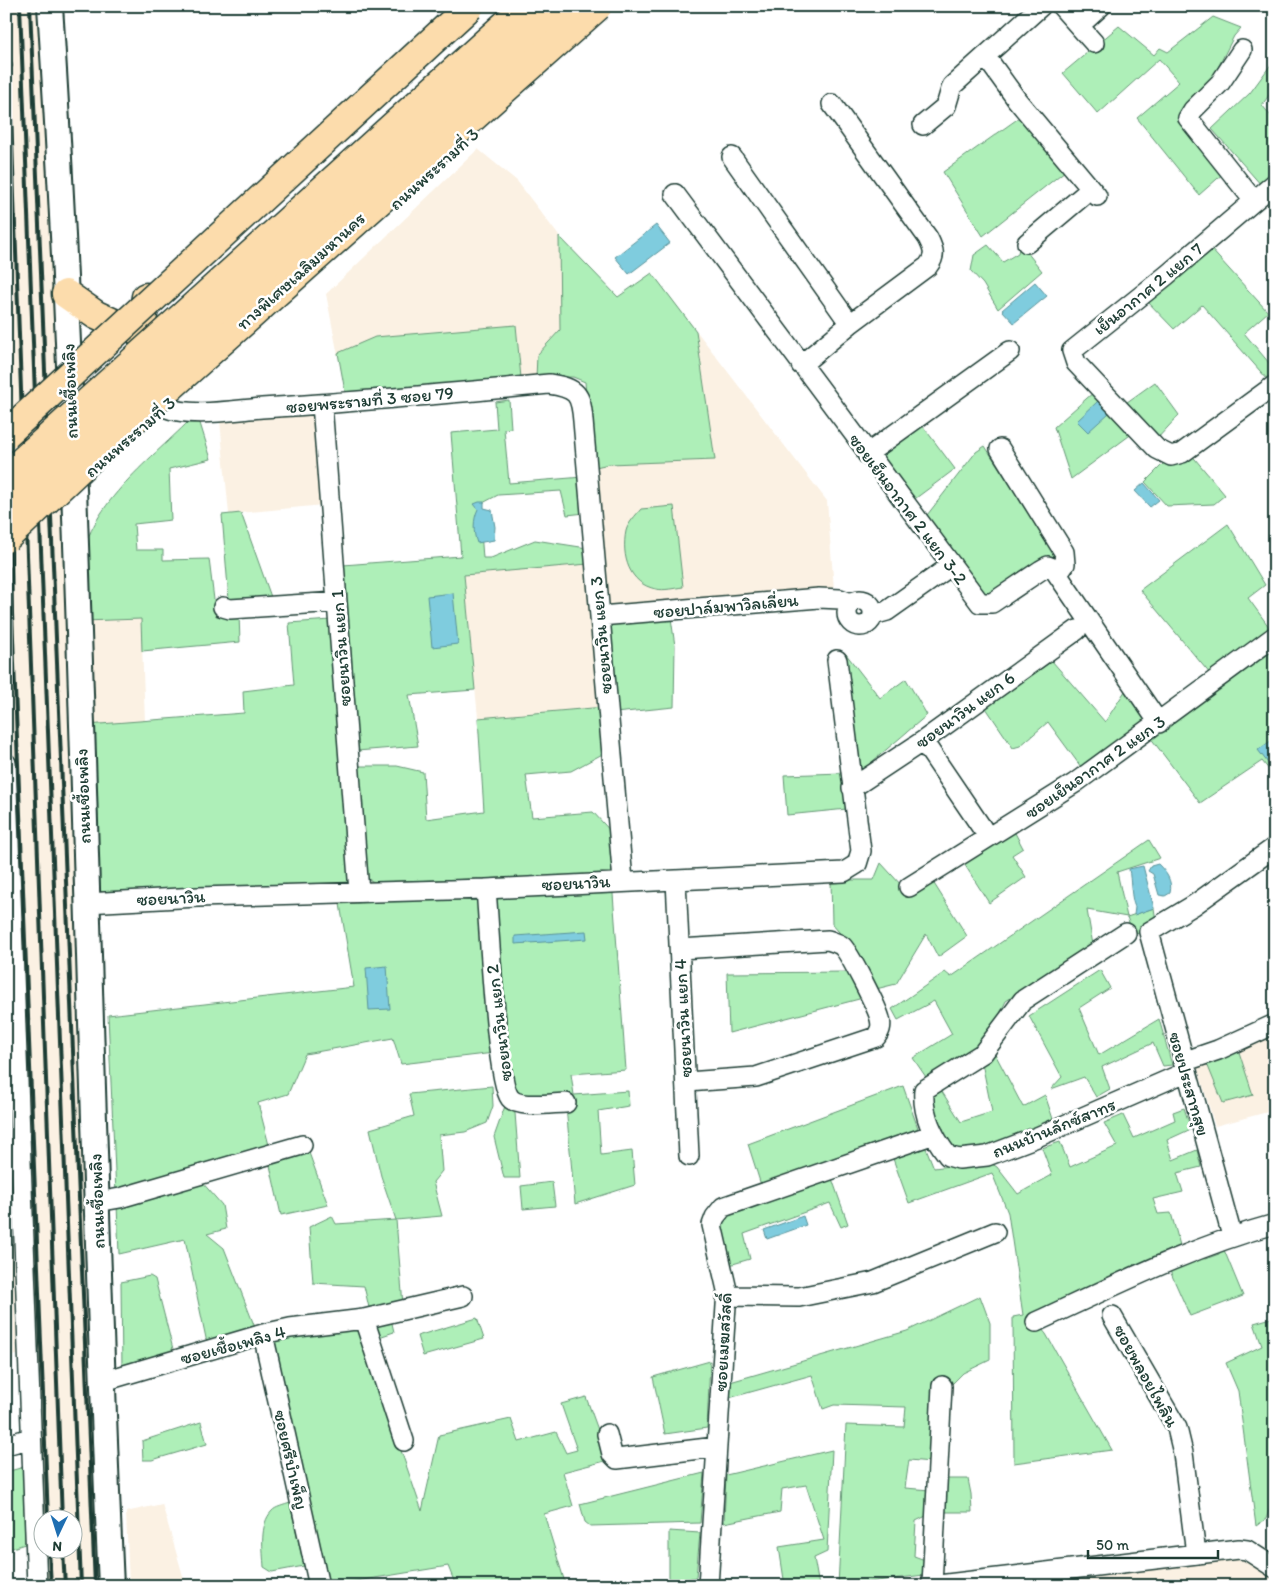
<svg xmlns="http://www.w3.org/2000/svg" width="1281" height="1592" font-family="Itim,'Playpen Sans Thai',sans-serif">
<rect width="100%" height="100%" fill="#fff"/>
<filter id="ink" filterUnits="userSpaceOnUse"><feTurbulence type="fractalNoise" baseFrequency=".02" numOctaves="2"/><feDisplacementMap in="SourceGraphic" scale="10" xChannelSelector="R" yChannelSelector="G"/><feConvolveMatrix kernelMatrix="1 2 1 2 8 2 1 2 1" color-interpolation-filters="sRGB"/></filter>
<g filter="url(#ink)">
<!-- built -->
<path fill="#fbf1e3" d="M6 6H51L70 606 141 619 145 722 87 725 102 1586H45L43 1550H72V1520H42L35 1386 6 549Z
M478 149 517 181 559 236 618 297 652 273 827 501 834 589 606 608 595 508 585 382 573 377 521 378 346 397 326 294Z
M316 414 323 505 229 514 220 421Z
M588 564 604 707 478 718 464 575Z
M1275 1031V1110L1215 1126 1196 1062Z
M6 1069 17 1355 6 1357Z
M162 1504 186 1586H129L126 1512Z
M1239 1555 1275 1577V1586H1027Z"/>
<!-- green -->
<path fill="#aeefb8" stroke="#669676" d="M1213 17 1241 28 1234 36 1210 83 1184 116 1226 171 1199 195 1137 118 1179 82 1159 59 1098 114 1063 73 1119 26 1154 55 1160 48 1168 52Z
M1275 59V87L1262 105 1275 121V175L1262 186 1212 129 1250 93Z
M1023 115 1070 167 983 236 943 172Z
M559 236 618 297 652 273 696 331 715 460 609 464 591 468 585 382 573 377 536 378 537 355 560 330Z
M988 245 1003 262 1018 253 1019 248 1022 246 1042 271 998 309 983 284 971 271 974 255Z
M1209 247 1268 312 1244 333 1275 370V375L1268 380 1202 305 1174 329 1146 300Z
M516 325 521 378 346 397 338 353 375 337Z
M1155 382 1179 415 1156 440 1123 405Z
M1094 392 1133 433 1071 479 1054 427Z
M509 400 511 428 504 429 509 483 583 477 585 513 567 515 561 491 498 495 479 505 483 558H491L535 540 587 548 588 564 464 575 475 690 409 695 418 746 357 751 343 565 461 556 451 433 497 429 495 402Z
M199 420 211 459 169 469 171 520 134 524 136 550H163V560L209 559 216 616 239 614 240 642 142 651 141 619 83 621C83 604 80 585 81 568 85 508 149 461 189 421Z
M922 425 955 469 912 501 880 455Z
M985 446 1056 557 984 602 924 519 976 452Z
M1190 453 1225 495 1214 504 1167 506 1145 482 1165 462Z
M674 506 683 587C675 588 664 591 656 589 629 584 621 556 626 531 628 523 636 515 641 509Z
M241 513 271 597 229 600 222 515Z
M1228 524 1265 585 1248 598 1272 631 1211 675 1140 590Z
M671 618 675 646 674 707 615 713 607 624Z
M331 620 350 883 94 892 87 725 244 713 243 691 294 685 289 623Z
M1275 643V777L1262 761 1200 803 1150 737Z
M841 654H846L880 698 906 679 927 715 860 772Z
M1052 661 1105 722 1127 688 1148 721 1081 767 1048 722 1020 746 1013 748 986 708Z
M604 707 608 751 571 771 526 775 532 817 593 812 614 835 617 867 613 875 374 882 368 879 359 766H397L423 772 426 819 484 811 478 718Z
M842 773 847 809 787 815 784 775Z
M1014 831 1023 848 1012 855 1026 877 989 903 963 862Z
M1149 840 1160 858 1117 872 1127 917 1154 908 1156 921 1134 936 1127 917 1087 910 1093 945 1006 1001 990 1034 930 1083 913 1058 952 1034 934 1001 898 1020 892 1009 945 972 951 977Z
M881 863 902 886 926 871 967 936 938 957 926 934 896 984 876 989 845 939 832 924 831 880H874Z
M610 886 613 894 626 1070 571 1074 574 1095 628 1091 629 1106 598 1111 601 1155 632 1151 635 1185 575 1204 565 1096 518 1098 513 1095 491 892Z
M483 895 494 1053 401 1064 393 1038 305 1054 288 1094 258 1103 270 1149 116 1194 108 1015 354 987 340 904Z
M1100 970 1110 988 1079 1008 1099 1055 1159 1019 1172 1065 1163 1066 1153 1043 1102 1067 1110 1089 1096 1097 1084 1077 1051 1089 1062 1077 1029 1016Z
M850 972 863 998 729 1033 727 973Z
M1237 1046 1253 1095 1223 1103 1205 1059Z
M992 1048 1023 1107 1045 1095 1055 1125 970 1153C935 1151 937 1122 929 1093L939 1087 961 1122 992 1112 982 1063Z
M492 1086 493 1106 487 1123 465 1132 439 1135 442 1171 433 1182 442 1216 396 1220 403 1305 370 1312 364 1286 313 1283 309 1227 332 1216 336 1224 396 1220 381 1176 370 1129 414 1116 409 1094Z
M903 1086 919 1131 761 1185 748 1144Z
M505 1106 515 1113 520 1178H504L494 1137Z
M1184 1108 1191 1129 1167 1140 1173 1160 1197 1150 1201 1167 1177 1173 1183 1192 1153 1199 1158 1214 1171 1213 1181 1249 1036 1322 1046 1334 1112 1450 1014 1463 1013 1317 1023 1315 1008 1213 992 1173 909 1203 892 1156 924 1143 934 1168 987 1161 997 1167 1018 1194 1052 1175 1042 1148 1060 1142 1070 1167 1117 1146 1104 1123 1123 1115 1134 1138 1175 1120 1173 1112Z
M308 1150 328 1205 281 1215 269 1161Z
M830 1173 848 1224 841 1227 830 1203 744 1234 750 1259 726 1266 720 1214Z
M201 1181 222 1205 226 1229 207 1234 224 1248 256 1330 207 1343 185 1239 119 1254 117 1205Z
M552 1182 555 1206 523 1209 521 1186Z
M1222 1245 1243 1296 1190 1316 1170 1271 1198 1256 1205 1259 1219 1254Z
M150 1276 155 1279 174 1353 122 1370 121 1282Z
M980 1296 990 1323V1360L963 1373 949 1387 931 1462 909 1460 905 1488 930 1490 928 1515 916 1521 914 1556 925 1560 924 1575 838 1586 846 1425 904 1427 906 1407 834 1405 823 1409 812 1375 729 1398 730 1382 907 1331Z
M1275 1317V1494L1266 1519 1256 1526 1238 1391 1226 1363 1262 1346 1254 1323Z
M477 1318 484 1339 423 1356 417 1336Z
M391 1319 394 1332 376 1338 374 1323Z
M357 1324 422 1511 439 1435 511 1419 519 1442 556 1432 566 1453 577 1450 561 1404 586 1397 609 1460 563 1472 573 1506 544 1514 566 1586H456L448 1566 326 1586 268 1337Z
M710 1361 707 1428 665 1434 653 1377Z
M201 1422 207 1444 152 1460H143L142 1441Z
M832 1450 827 1552 814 1558 819 1586H785L779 1547 824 1540 806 1485 782 1489 780 1512 724 1523 726 1475Z
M24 1467 25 1544 6 1550V1472Z
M704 1473 700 1523 590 1526 585 1522 580 1504Z
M943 1479H968L971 1494 972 1512H941Z
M290 1503 304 1566 272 1572 264 1567C263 1551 259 1524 272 1511 275 1507 285 1505 290 1503Z
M669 1531 700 1533 696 1577 669 1583Z"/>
<!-- water -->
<path fill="#7fccde" stroke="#59939a" d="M656 225 670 243 629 274 615 257Z
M1035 282 1047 296 1014 323 1002 310Z
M1098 401 1109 413 1088 432 1077 421Z
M1144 483 1159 500 1150 507 1135 491Z
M479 502H484V508L492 510 495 527 494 540 477 543C473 533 473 519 478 509L474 504Z
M453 593 458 644 432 647 427 596Z
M1272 740 1275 744V772L1258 750Z
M1158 864C1166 872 1173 881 1170 893L1165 896 1159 895 1153 874 1148 871 1151 866Z
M1143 866 1154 908 1134 915 1135 907C1131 900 1131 880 1129 869Z
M586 931 587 939 515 944V936Z
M387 966 390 1009 369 1010 366 968Z
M803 1216 806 1225 767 1239 764 1230Z"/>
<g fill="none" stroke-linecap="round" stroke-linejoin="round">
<!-- minor casing -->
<g stroke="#1f3d34" stroke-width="22">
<path id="minor" d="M1061 6 1094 43
M1079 26 1101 6
M1242 50 1220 83 1193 110 1188 118 1254 201
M986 57 1017 100 1097 196
M923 125 946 106 952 86 1041 6
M732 157 850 324
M1275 183 1167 275 1072 351 1076 363 1157 449 1171 456 1182 453 1275 385
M675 194 980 603H992L1041 570 1048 566 1053 568 1159 723
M1027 243 1091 189
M801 365 850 324 928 266C936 256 934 250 928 238L832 104
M322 404 359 892
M164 407C190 418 234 410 262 408 358 402 454 393 549 384 577 388 581 394 583 421L623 881
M1000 449 1064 552 1065 564 1058 574
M867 454 1010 351
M847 613a13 13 0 1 1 26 0a13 13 0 1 1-26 0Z
M223 607 230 609 337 602
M873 615 887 611 952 565
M600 616 819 598 840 599 851 603
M923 741 982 828
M6 763 37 1586
M852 788 923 741 1077 630
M676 880 689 1156
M909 887 1075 783 1275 636
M486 889C489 921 496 1081 510 1098 519 1109 553 1103 566 1103
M86 903 198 897 486 889 844 872 857 864 861 851 837 660
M1126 933 1023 1000 983 1053 924 1090C922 1114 934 1138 948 1156L959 1159 987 1156 1037 1137 1186 1072
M680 949 828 940C833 942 838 943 842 946 849 952 878 1009 880 1019 882 1027 880 1031 876 1037L756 1077 687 1082
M1183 1062 1218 1050 1275 1024
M97 1202 120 1198 302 1145
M1232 1236 1149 932 1194 905 1275 847
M726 1296 799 1297 873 1282 995 1232
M1112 1316 1177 1428 1183 1453 1196 1554
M364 1319 404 1441
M1036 1322C1114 1286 1191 1247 1275 1224
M263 1334 319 1586
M104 1381 263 1334 290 1328 364 1319 463 1296
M607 1434 612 1454 617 1459 716 1447
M6 1445 31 1438
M932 1585 942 1386
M708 1586 727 1290 712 1225 715 1217 723 1207 934 1134
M930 1586 1239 1549 1247 1550 1275 1568"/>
</g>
<!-- tertiary casing -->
<g stroke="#1f3d34" stroke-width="28">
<path id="tertiary" d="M50 6C84 532 87 1059 111 1586"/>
</g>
<!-- primary casing -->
<g stroke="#1f3d34" stroke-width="31">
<path id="primary" d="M66 294 96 315 116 324
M146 297 141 326 142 337 160 353 171 355"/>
</g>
<!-- minor -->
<use href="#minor" stroke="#fff" stroke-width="19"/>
<!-- tertiary -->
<use href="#tertiary" stroke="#fff" stroke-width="24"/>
<!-- primary -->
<use href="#primary" stroke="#fcdcac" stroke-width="28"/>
<!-- rail -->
<path stroke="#1f3d34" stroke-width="4" d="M20 6 81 1586
M30 6 95 1586
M6 44 11 66
M9 59 62 1520
M6 313 12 613 48 1520
M49 1550 51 1586
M63 1550 65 1586"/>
<!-- primary-bridge casing -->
<g stroke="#1f3d34" stroke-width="31" stroke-linecap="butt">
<path id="primary-bridge" d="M6 476 526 6
M6 510 559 6"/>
</g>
<!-- motorway-bridge casing -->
<g stroke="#1f3d34" stroke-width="31" stroke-linecap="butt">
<path id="motorway-bridge" d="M6 434 470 6
M6 538 93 456 598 6"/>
</g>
<!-- primary-bridge -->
<use href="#primary-bridge" stroke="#fcdcac" stroke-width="28"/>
<!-- motorway-bridge -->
<use href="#motorway-bridge" stroke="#fcdcac" stroke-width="28"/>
</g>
</g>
<g text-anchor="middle" stroke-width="5" stroke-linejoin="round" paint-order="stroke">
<!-- street labels -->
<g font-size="18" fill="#1f3d34" stroke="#fff">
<text transform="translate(434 169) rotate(-42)" y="6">ถนนพระรามที่ 3</text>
<text transform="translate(301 271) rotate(-42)" y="6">ทางพิเศษเฉลิมมหานคร</text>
<text transform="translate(1148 289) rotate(-39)" y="6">เย็นอากาศ 2 แยก 7</text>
<text transform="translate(70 391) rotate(-92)" y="6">ถนนเชื้อเพลิง</text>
<text transform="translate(370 400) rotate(-5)" y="6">ซอยพระรามที่ 3 ซอย 79</text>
<text transform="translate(130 437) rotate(-41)" y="6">ถนนพระรามที่ 3</text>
<text transform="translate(908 509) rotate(53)" y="6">ซอยเย็นอากาศ 2 แยก 3-2</text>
<text transform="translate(726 606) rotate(-5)" y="6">ซอยปาล์มพาวิลเลี่ยน</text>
<text transform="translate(601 635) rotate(-95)" y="6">ซอยนาวิน แยก 3</text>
<text transform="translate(341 648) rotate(-94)" y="6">ซอยนาวิน แยก 1</text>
<text transform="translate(965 710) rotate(-36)" y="6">ซอยนาวิน แยก 6</text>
<text transform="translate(1095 767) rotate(-35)" y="6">ซอยเย็นอากาศ 2 แยก 3</text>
<text transform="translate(83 796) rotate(-92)" y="6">ถนนเชื้อเพลิง</text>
<text transform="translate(576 883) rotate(-3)" y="6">ซอยนาวิน</text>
<text transform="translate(171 898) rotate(-3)" y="6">ซอยนาวิน</text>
<text transform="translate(683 1018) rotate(-93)" y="6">ซอยนาวิน แยก 4</text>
<text transform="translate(499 1023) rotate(-97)" y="6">ซอยนาวิน แยก 2</text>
<text transform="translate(1189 1084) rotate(74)" y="6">ซอยประสาทสุข</text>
<text transform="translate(1054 1128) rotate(-22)" y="6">ถนนบ้านลักซ์สาทร</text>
<text transform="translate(97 1201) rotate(-92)" y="6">ถนนเชื้อเพลิง</text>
<text transform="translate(723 1342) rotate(-87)" y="6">ซอยเมฆสวัสดิ์</text>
<text transform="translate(233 1345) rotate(-15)" y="6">ซอยเชื้อเพลิง 4</text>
<text transform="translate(1146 1376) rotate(61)" y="6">ซอยพลอยไพลิน</text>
<text transform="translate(291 1460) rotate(77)" y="6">ซอยศรีบำเพ็ญ</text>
</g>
</g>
<!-- margin -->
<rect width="1281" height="1592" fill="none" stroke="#fff" stroke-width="25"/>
<rect x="12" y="12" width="1256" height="1567" fill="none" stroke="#1f3d34" stroke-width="2" filter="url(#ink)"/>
<!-- north arrow -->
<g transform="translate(58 1534) rotate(184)"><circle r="24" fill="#ffffff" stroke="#a5b1ae"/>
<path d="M0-4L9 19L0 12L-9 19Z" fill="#1f6fb2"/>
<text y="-8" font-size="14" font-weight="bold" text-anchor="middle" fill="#1f3d34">N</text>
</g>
<!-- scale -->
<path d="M1088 1550v8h130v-8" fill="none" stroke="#1f3d34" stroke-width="2.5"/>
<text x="1096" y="1550" font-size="15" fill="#1f3d34" stroke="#ffffff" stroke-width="4" paint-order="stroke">50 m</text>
</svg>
